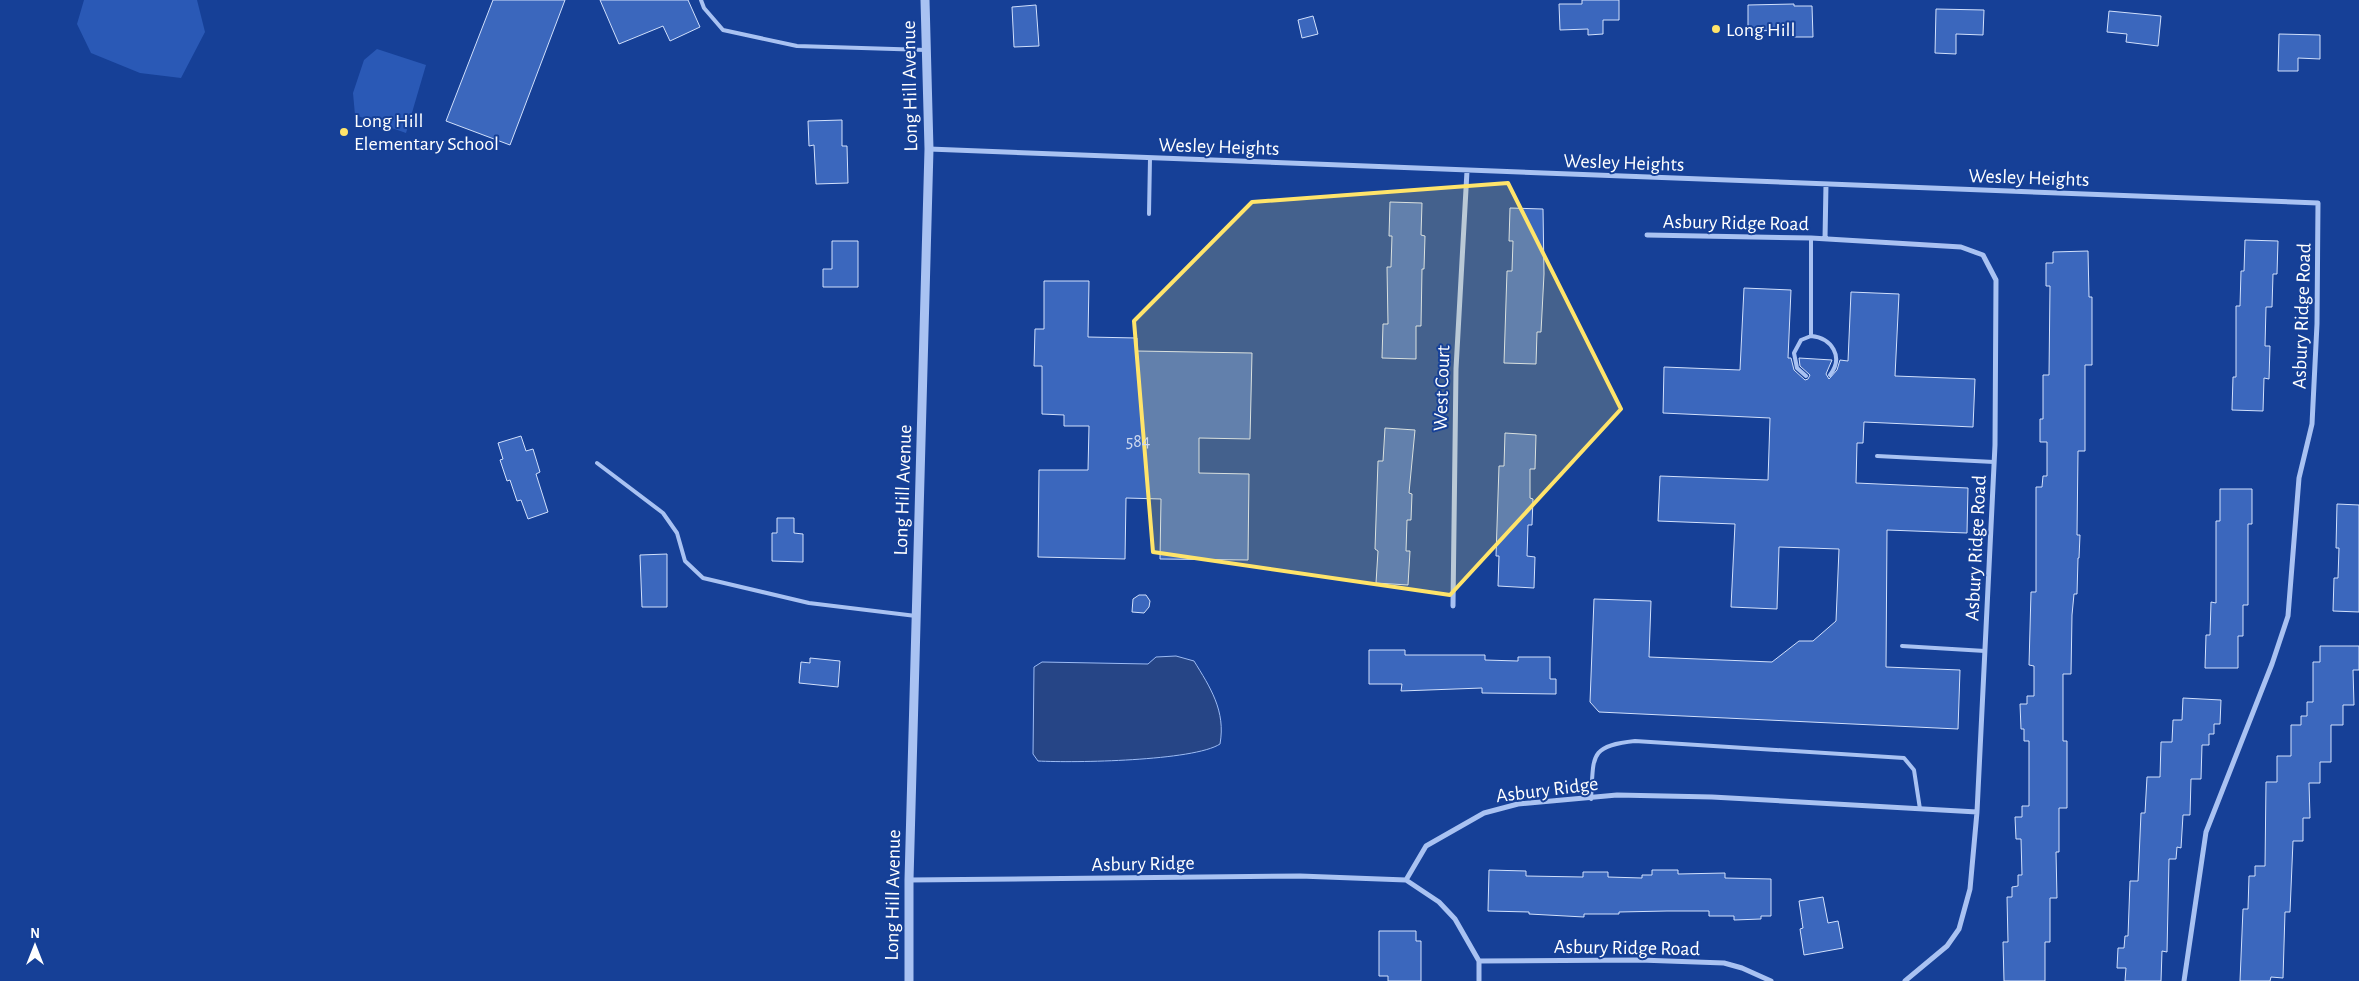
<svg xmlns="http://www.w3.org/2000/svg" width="2359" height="981" font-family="'Alegreya Sans',sans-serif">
<rect width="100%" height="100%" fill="#164097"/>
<!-- green -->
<path fill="#2a59b6" d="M84 0H197L205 32 181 78 140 73 91 53 77 24Z
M377 49 426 65 406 133 355 115 353 93 364 60Z"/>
<!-- water -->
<path fill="#264586" stroke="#9cbbf4" d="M1176 656 1194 661C1210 687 1226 711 1220 744 1194 761 1074 763 1038 761L1033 754 1034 667 1042 662 1148 664 1156 657Z"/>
<!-- building -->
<path fill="#3b67bd" stroke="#d1e0fc" d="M493 0H565L510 145 446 121Z
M600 0H688L700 27 670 41 663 26 619 44Z
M1582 0H1619V20H1603V34L1588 35V29L1560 30 1559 4H1582Z
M1794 4V6H1812L1813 37H1792V30L1748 31V5Z
M1036 5 1039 46 1014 47 1012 7Z
M1936 9 1984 10 1983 35 1956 34V54L1935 53Z
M2109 11 2161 16 2158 46 2126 42 2127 34 2107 32Z
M1313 16 1318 34 1302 38 1298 20Z
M2279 34 2320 35V59L2298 58V71H2278Z
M842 120V146H847L848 183 816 184 814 145 809 146 808 121Z
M1390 202 1422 203 1421 235 1425 236 1424 269H1422L1421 326H1416V359L1382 358 1383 324H1388L1387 267H1391L1392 236H1389Z
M1510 208 1543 209 1544 274 1541 332H1537L1536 364 1504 363 1507 271H1512L1513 241H1509Z
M2245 240 2278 241 2277 274H2273L2272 307H2266L2265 346H2270L2269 379 2264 378 2263 411 2232 410 2233 377H2236V306H2240L2241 271H2244Z
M832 241H858V287H823V269H832Z
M2088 251 2089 297H2092V365H2085V451H2078L2077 535H2080L2079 558H2078L2077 594H2074L2072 615 2071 674H2063V741H2067V808H2059V852H2056L2057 898H2050V942H2045V981H2004L2003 942H2008L2007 897H2012V887L2018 886V875H2022L2021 839H2016L2015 817H2022V806H2029V741H2024V729H2021L2020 704H2027V696H2034V666L2029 665 2031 592H2036V487H2042L2043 476H2047V442H2040V419H2043V375H2049L2050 286H2046V263H2053V252Z
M1044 281H1089L1088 337 1137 338V351L1252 353 1250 439 1199 438V473L1249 474 1248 560 1160 559 1161 499 1126 498 1125 559 1038 557 1039 470H1088L1089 426H1064V415L1042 414V366H1034L1035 329H1044Z
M1744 288 1791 290 1788 358H1791L1794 370 1805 380 1808 379 1810 375 1800 366 1799 358 1832 360 1826 374 1829 379 1837 370 1840 360 1848 361 1851 292 1899 294 1895 376 1975 379 1973 427 1864 422 1863 443H1857L1856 483 1968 488 1967 533 1887 530 1886 667 1960 670 1958 729 1599 712 1590 702 1594 599 1651 601 1649 657 1772 662 1799 641H1813L1836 621 1839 549 1779 547 1777 609 1731 607 1735 524 1658 521 1660 476 1768 480 1770 418 1663 413 1664 367 1740 370Z
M1385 428 1415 430 1409 493 1412 494 1411 520H1407L1406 551H1410L1408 585 1376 583 1378 551 1375 549 1378 461H1383Z
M1505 433 1536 435 1535 469H1530V498L1533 499 1532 525H1528L1527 556 1535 557 1534 588 1498 586 1499 556H1496L1499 466H1504Z
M521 436 526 451 533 449 540 472 536 474 548 512 528 519 521 500 517 501 510 480 507 481 500 460 503 459 498 443Z
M2220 489H2252V524H2248V605H2243V636H2238V668H2205L2206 635H2210L2211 602 2216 603V521H2220Z
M2337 504 2359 505V612L2333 611 2334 578H2338L2339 548H2336Z
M777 518H794V533L803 534V562L772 561V533H777Z
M667 554V607H642L640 555Z
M1139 595H1146L1150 601 1149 607 1144 613 1132 612 1133 599Z
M2320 646H2359V670H2353L2354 705H2343V725H2331V762H2320V783H2309L2310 818H2303V841H2293L2290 912H2285L2283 978 2271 977 2270 981H2240L2243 909H2248L2249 876H2255V866H2265L2266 782H2277V756H2291V725H2301V716H2307V702H2313V662H2320Z
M1369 650H1405V655H1485V660L1518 661V657H1550V679H1556V694L1482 693V688L1401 691 1402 684H1369Z
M810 658 840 661 838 687 799 683 801 662 810 663Z
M2183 698 2221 700 2220 724H2214V734H2209V745H2202L2201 779H2191L2190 815H2183L2181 848 2177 847 2176 859H2169L2167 952 2162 951 2161 981H2125L2126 968H2117L2118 948H2124L2125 936H2128L2130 881H2138L2141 813H2145L2147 777H2160L2161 742H2172L2173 720H2182Z
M1489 870 1526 871V876L1583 877V872H1608V877L1642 878V875H1652V870H1678V874L1725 873V878L1771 879V916H1761V919L1734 920V916H1709V911H1667L1619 912V914H1584V917L1529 914V912L1488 911Z
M1823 897 1828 923 1838 921 1843 948 1804 955 1800 929 1803 928 1799 901Z
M1379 931H1416V941H1421V981H1388V976H1379Z"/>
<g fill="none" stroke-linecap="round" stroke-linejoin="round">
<!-- service -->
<path stroke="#a9c2f2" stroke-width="4" d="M701 0 704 8 723 30 797 46 926 50
M1149 214 1150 158
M1811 336V238
M1806 376 1797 368 1794 353 1801 340 1811 336C1832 338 1844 357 1830 375
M1877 456 1994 462
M597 463 663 513 677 533 685 561 703 578 809 603 916 616
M1902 646 1985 651
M1591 799C1594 756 1588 746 1635 741L1904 758 1914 770 1920 809"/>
<!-- minor -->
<path stroke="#a9c2f2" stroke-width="5" d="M929 149 2318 203 2317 324 2312 424 2299 478 2288 616 2272 664 2206 832 2184 981
M1647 235 1811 238 1961 247 1983 255 1996 280 1995 445 1977 812 1970 889 1959 929 1947 946 1905 981
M1825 239 1826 184
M1453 606 1456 369 1467 171
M909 880 1300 876 1406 880 1426 846 1484 813 1518 804 1617 795 1712 797 1977 812
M1406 880 1439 902 1455 919 1479 961V981
M1479 961 1640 960 1724 963 1742 968 1771 981"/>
<!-- tertiary -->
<path stroke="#a9c2f2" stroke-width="9" d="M909 981V880L929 149 925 0"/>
</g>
<!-- marked area -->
<path fill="#ffe46a" fill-opacity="0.2" stroke="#ffe46a" stroke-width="4" stroke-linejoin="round" d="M1508 183 1621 409 1450 595 1153 552 1134 321 1252 202Z"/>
<!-- markers -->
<g fill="#ffe46a" stroke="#164097" stroke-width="2">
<circle cx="1716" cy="29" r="5"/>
<circle cx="344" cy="132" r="5"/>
</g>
<g text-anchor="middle" stroke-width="4" stroke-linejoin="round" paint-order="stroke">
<!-- number labels -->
<g font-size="18" fill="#ced9ee">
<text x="1138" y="447">584</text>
</g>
<!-- poi labels -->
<g font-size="20" fill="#fff" stroke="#164097" text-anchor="start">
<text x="1726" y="36">Long Hill</text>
<text x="354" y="127">Long Hill<tspan x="354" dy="23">Elementary School</tspan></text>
</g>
<!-- street labels -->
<g font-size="20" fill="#fff" stroke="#164097">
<text transform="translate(909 86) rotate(-91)" y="7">Long Hill Avenue</text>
<text transform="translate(1219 146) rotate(2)" y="7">Wesley Heights</text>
<text transform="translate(1624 162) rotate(2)" y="7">Wesley Heights</text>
<text transform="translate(2029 177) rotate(2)" y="7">Wesley Heights</text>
<text transform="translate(1736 222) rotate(1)" y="7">Asbury Ridge Road</text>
<text transform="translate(2301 316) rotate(-88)" y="7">Asbury Ridge Road</text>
<text transform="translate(1441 388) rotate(-88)" y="7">West Court</text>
<text transform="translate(902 490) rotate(-88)" y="7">Long Hill Avenue</text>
<text transform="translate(1975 548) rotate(-87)" y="7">Asbury Ridge Road</text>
<text transform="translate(1547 789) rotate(-7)" y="7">Asbury Ridge</text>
<text transform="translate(1143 863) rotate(-1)" y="7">Asbury Ridge</text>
<text transform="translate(892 895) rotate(-89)" y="7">Long Hill Avenue</text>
<text transform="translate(1627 947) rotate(1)" y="7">Asbury Ridge Road</text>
</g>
</g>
<!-- north arrow -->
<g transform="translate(35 946)" stroke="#164097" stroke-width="4" paint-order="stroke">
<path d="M0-4L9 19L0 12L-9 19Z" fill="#ffffff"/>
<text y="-8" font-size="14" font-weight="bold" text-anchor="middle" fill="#ffffff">N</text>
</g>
</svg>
